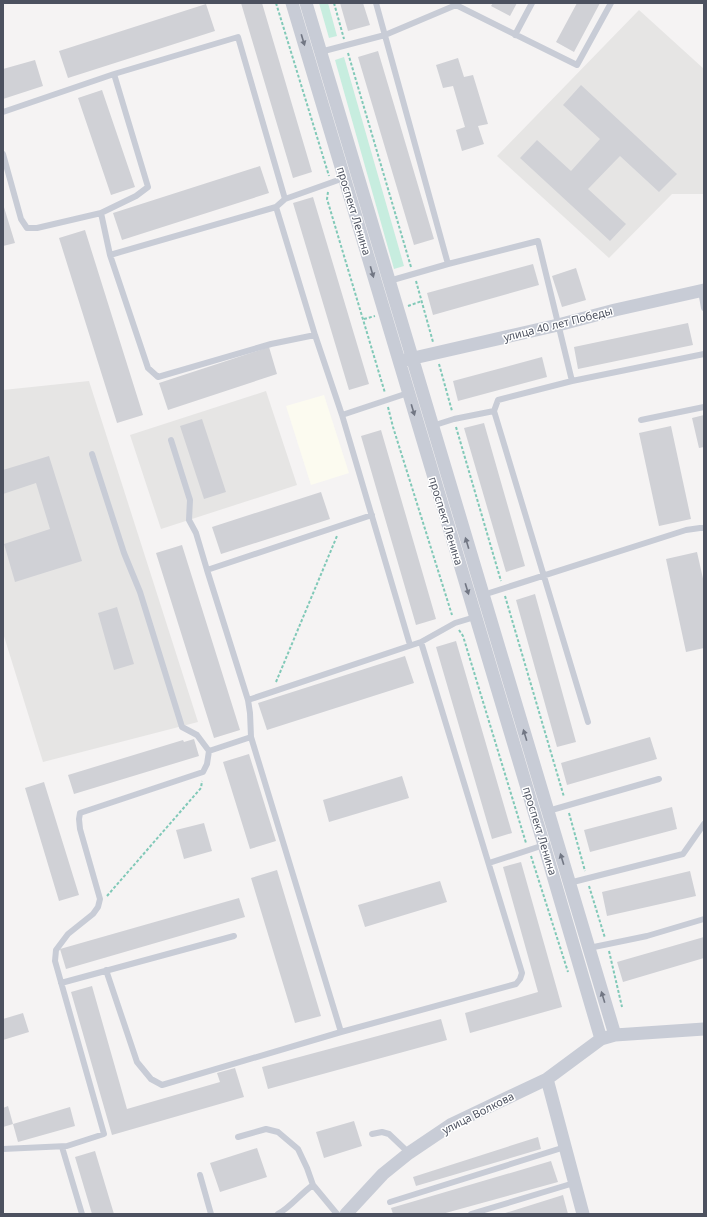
<svg xmlns="http://www.w3.org/2000/svg" width="707" height="1217" font-family="'Noto Sans',sans-serif">
<rect width="100%" height="100%" fill="#f5f3f3"/>
<!-- commercial -->
<path fill="#fcfbf0" d="M324 395 349 473 311 485 286 406Z"/>
<!-- education -->
<path fill="#e6e5e4" d="M639 10 704 69V194H672L609 258 497 156Z
M89 381 198 722 43 762 3 633V390Z
M266 391 297 485 161 529 130 435Z"/>
<!-- green -->
<path fill="#c7eddf" d="M319 3H328L337 36 329 38Z
M344 57 404 266 394 269 335 60Z"/>
<!-- building -->
<path fill="#d0d1d6" d="M241 3H262L312 172 293 178Z
M340 3H363L370 25 348 31Z
M493 3H517L510 16 491 6Z
M577 3H600L574 52 556 42Z
M206 4 215 31 68 78 59 51Z
M378 51 434 239 414 245 358 57Z
M458 58 464 77 473 75 488 124 478 126 484 144 462 151 456 130 465 127 453 86 443 88 436 65Z
M35 60 43 86 3 99V69Z
M581 85 677 174 659 192 620 156 588 189 626 224 610 241 520 158 537 140 571 171 600 139 563 105Z
M102 90 135 187 111 195 78 98Z
M260 166 269 193 122 240 113 213Z
M313 197 369 384 349 390 293 203Z
M3 204 15 243 3 246Z
M85 230 143 415 117 423 59 238Z
M533 264 539 285 433 315 427 293Z
M576 268 586 300 562 307 552 276Z
M688 323 693 345 578 369 574 347Z
M269 347 277 374 168 410 159 383Z
M542 357 547 377 458 401 453 381Z
M704 415V447L699 448 692 418Z
M202 419 226 492 204 499 180 426Z
M484 423 525 566 506 572 464 428Z
M671 426 691 519 659 526 639 433Z
M381 430 436 619 416 625 361 436Z
M49 456 82 561 15 582 4 544 50 529 36 483 3 494V470Z
M321 492 330 519 221 554 212 527Z
M182 545 240 730 214 738 156 553Z
M697 552 704 583V648L686 652 666 559Z
M535 594 576 742 557 747 516 600Z
M117 607 134 664 114 670 98 613Z
M456 641 512 833 492 839 436 647Z
M405 656 414 683 267 730 258 703Z
M650 737 657 759 567 785 561 763Z
M194 739 199 756 74 794 68 775 183 740 184 742Z
M249 754 276 841 250 849 223 762Z
M402 776 409 798 329 822 323 800Z
M44 782 79 895 59 901 25 788Z
M672 807 677 829 590 852 584 830Z
M204 823 212 851 184 859 176 830Z
M521 862 562 1007 470 1033 465 1013 538 992 503 867Z
M277 870 321 1016 295 1023 251 878Z
M690 871 696 896 607 916 602 892Z
M440 881 447 902 365 927 358 905Z
M239 898 245 917 66 969 60 949Z
M704 937V958L623 982 617 962Z
M92 986 127 1109 220 1082 217 1073 235 1068 244 1097 112 1135 71 992Z
M23 1013 29 1032 3 1040V1019Z
M441 1019 447 1040 268 1089 262 1067Z
M8 1106 13 1124 3 1127V1108Z
M70 1107 75 1126 18 1142 13 1124Z
M354 1121 362 1146 324 1158 316 1132Z
M538 1137 541 1149 416 1186 413 1177Z
M257 1148 267 1177 220 1192 210 1163Z
M95 1151 114 1214H92L75 1157Z
M551 1161 558 1182 442 1214H393L391 1208Z
M563 1195 568 1214H502Z"/>
<g fill="none" stroke-linecap="round" stroke-linejoin="round">
<!-- path -->
<path stroke="#81c9b8" stroke-width="2" stroke-dasharray="3 2" stroke-linecap="butt" d="M276 3 329 176
M334 3 344 39
M348 53 411 267
M328 192 327 199 385 393
M416 281 433 342
M408 306 422 301
M364 319 375 316
M439 364 452 411
M388 407 393 427 452 615
M456 427 501 581
M505 596 564 797
M459 630 463 636 526 843
M276 682 337 536
M569 813 585 871
M531 856 568 972
M589 886 605 938
M107 896 201 788 202 781
M609 951 622 1007"/>
<!-- lane -->
<path stroke="#c8ccd6" stroke-width="6" d="M376 3 448 264
M515 35 532 3
M320 52 385 35 456 5 577 65 611 3
M3 112 114 74
M3 154 21 219 27 228H37L101 213 110 255
M285 199 276 207 110 255 148 368 158 377 271 344 315 335
M276 207 315 335 342 415 408 393
M101 213 136 196 148 187 114 74 238 37 285 199 344 178
M389 281 448 264 538 241 572 381
M701 291 704 308
M494 411 588 722
M342 415 410 645
M641 420 704 407
M432 426 454 419 494 411 498 400 572 381 704 354
M171 440 190 500 189 520 196 533 207 570
M92 454 124 553 140 592 182 727 197 735 209 751
M372 515 207 570 248 700 421 642 455 623 475 617
M483 595 686 530 700 528H704
M251 737 341 1032
M548 811 659 779
M489 863 544 845
M569 883 683 854 704 824
M589 948 647 936 704 919
M106 970 137 1062 151 1079 162 1085 341 1032 516 984 520 979 522 973 421 642
M61 983 234 936
M372 1134 382 1132 389 1134 409 1153
M238 1137 266 1129 278 1132 298 1149 307 1168 313 1185
M62 1147 82 1214
M3 1149 67 1146 104 1134 55 961 56 950 68 934 93 914 98 907 100 899 80 829 79 819 80 813 203 772 207 764 209 751 251 737 250 713 248 700
M200 1175 211 1214
M390 1202 565 1147
M278 1214C291 1207 300 1194 313 1185L337 1214
M471 1214 574 1183"/>
<!-- street -->
<path stroke="#c8ccd6" stroke-width="13" d="M292 3 544 845 601 1039
M306 3 615 1035
M405 360 558 325 615 310 704 290
M547 1079 583 1214
M346 1214 383 1174 409 1153 452 1124 547 1079 601 1039 615 1035 704 1029"/>
</g>
<!-- one-way arrows -->
<defs><path id="oneway-solid" d="M-6-.8H1V-3.2L6.5 0L1 3.2V.8H-6Z"/></defs>
<g fill="#717683">
<use href="#oneway-solid" transform="translate(303 40) rotate(73)"/>
<use href="#oneway-solid" transform="translate(372 272) rotate(74)"/>
<use href="#oneway-solid" transform="translate(413 410) rotate(73)"/>
<use href="#oneway-solid" transform="translate(467 543) rotate(-107)"/>
<use href="#oneway-solid" transform="translate(467 589) rotate(73)"/>
<use href="#oneway-solid" transform="translate(525 735) rotate(-107)"/>
<use href="#oneway-solid" transform="translate(562 859) rotate(-107)"/>
<use href="#oneway-solid" transform="translate(603 997) rotate(-107)"/>
</g>
<g text-anchor="middle" stroke-width="3" stroke-linejoin="round" paint-order="stroke">
<!-- street labels -->
<g font-size="11" fill="#4c515f" stroke="#fff">
<text transform="translate(354 211) rotate(73)" y="4">проспект Ленина</text>
<text transform="translate(558 324) rotate(-14)" y="4">улица 40 лет Победы</text>
<text transform="translate(446 521) rotate(73)" y="4">проспект Ленина</text>
<text transform="translate(540 831) rotate(73)" y="4">проспект Ленина</text>
<text transform="translate(478 1113) rotate(-27)" y="4">улица Волкова</text>
</g>
</g>
<!-- border -->
<rect width="707" height="1217" fill="none" stroke="#4c515f" stroke-width="8"/>
</svg>
